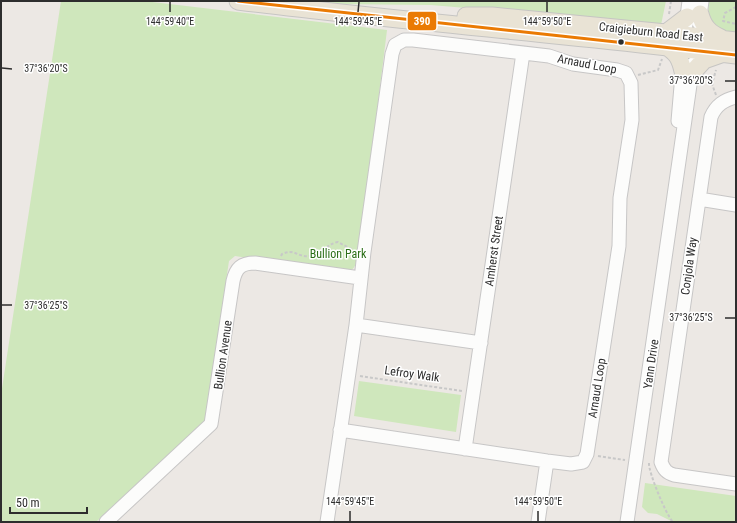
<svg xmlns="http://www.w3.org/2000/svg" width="737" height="523" font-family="'Roboto Condensed',sans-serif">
<rect width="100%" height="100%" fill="#ece8e4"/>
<!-- park -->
<path fill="#cfe7bc" d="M61 1H144L387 30 361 240C358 252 360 267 347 273L235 256 229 261 205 422 96 522H1V395Z
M311 1H666L661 25 431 5 332 4Z
M709 1H736V35C716 29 705 24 709 1Z
M359 381 461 395 456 432 354 416Z
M645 483 736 496V522H673L657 514 648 513 642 507Z"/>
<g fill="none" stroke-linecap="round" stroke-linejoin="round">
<!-- minor casing -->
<g stroke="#c7c6c6" stroke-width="15">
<path id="minor" d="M699 23 702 1
M686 25 689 1
M736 97C724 100 716 105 711 117L661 462C664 470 667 473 674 475L736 484
M678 121 683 63
M699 199 736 205
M356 325 481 343
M465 449 523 53
M106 522 211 424 233 281C236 268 241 263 255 263L360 278
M327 522 356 325 364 252 392 54 395 45 404 40H413L549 56 573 64 617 70 626 73 631 83 632 120 620 198 619 246 587 454 583 462 571 464 547 461 340 430
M538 522 547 461
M627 522 693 64"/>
</g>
<!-- major casing -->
<g stroke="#c6c5c3" stroke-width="19">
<path id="major" d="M238 1C403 22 570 34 736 55
M700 14C703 26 709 33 721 38
M466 16H492L666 33 736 41
M666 33 687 17
M666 46C677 53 680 58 683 71
M692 73 704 60 721 54"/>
</g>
<!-- path -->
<path stroke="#c8c8c8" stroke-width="2" stroke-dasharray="3 2" stroke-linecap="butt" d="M736 7 725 13 723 21 736 24
M669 14 671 1
M638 75 658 70 662 59
M716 95 712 84 716 70
M281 256 282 254C295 248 298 258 310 256 322 254 327 244 338 242L353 250
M360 376 462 391
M598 456 625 460
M649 463C648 471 666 515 673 522"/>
<!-- minor -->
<use href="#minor" stroke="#fcfcfb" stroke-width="13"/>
<!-- major -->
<use href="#major" stroke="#e9e3d5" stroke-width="17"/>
<!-- bus-1 casing -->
<g stroke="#fff" stroke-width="6">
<path id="bus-1" d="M238 1 736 55"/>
</g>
<!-- bus-1 -->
<use href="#bus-1" stroke="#ea7a04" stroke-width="3"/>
</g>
<!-- ticks -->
<path fill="none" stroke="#2d2d2d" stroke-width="1.5" d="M170 12V2M358 12 359 2M547 12V2M2 68 12 69M725 81H735M2 305H12M725 318H735M350 521V511M538 521V511"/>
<!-- markers -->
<circle fill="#2d2d2d" stroke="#fff" stroke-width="1.5" cx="621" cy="42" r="3.5"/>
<g text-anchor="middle" stroke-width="3" stroke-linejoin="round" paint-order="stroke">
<!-- street labels -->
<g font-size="12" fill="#2d2d2d" stroke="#fff">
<text transform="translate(651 32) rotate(6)" y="4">Craigieburn Road East</text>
<text transform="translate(587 64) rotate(11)" y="4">Arnaud Loop</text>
<text transform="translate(494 251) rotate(-82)" y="4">Amherst Street</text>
<text transform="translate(689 266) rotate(-82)" y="4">Conjola Way</text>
<text transform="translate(223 355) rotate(-82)" y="4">Bullion Avenue</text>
<text transform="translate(651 364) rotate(-82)" y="4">Yann Drive</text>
<text transform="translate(412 374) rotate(8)" y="4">Lefroy Walk</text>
<text transform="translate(597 388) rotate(-81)" y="4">Arnaud Loop</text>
</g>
<!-- park labels -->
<g font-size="12" fill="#2d6f19" stroke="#fff">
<text x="338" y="258">Bullion Park</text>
</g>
</g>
<g font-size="10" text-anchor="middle" fill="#2d2d2d" stroke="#fff" stroke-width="3" stroke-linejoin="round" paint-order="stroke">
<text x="170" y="25">144°59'40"E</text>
<text x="358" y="25">144°59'45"E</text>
<text x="547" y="25">144°59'50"E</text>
<text x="46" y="72">37°36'20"S</text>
<text x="691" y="84">37°36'20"S</text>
<text x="46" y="309">37°36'25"S</text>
<text x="691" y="321">37°36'25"S</text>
<text x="350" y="505">144°59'45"E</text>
<text x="538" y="505">144°59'50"E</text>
</g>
<rect stroke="#fff" stroke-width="1.5" x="407" y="11" width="30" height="20" rx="4" fill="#ea7a04"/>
<g font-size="11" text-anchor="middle" font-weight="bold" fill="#fff">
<text x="422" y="25">390</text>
</g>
<!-- border -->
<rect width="737" height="523" fill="none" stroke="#2d2d2d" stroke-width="4"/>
<!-- scale -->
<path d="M10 507v6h77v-6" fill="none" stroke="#2d2d2d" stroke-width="2"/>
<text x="16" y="507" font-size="12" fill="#2d2d2d" stroke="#ffffff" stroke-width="3" paint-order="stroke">50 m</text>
</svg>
